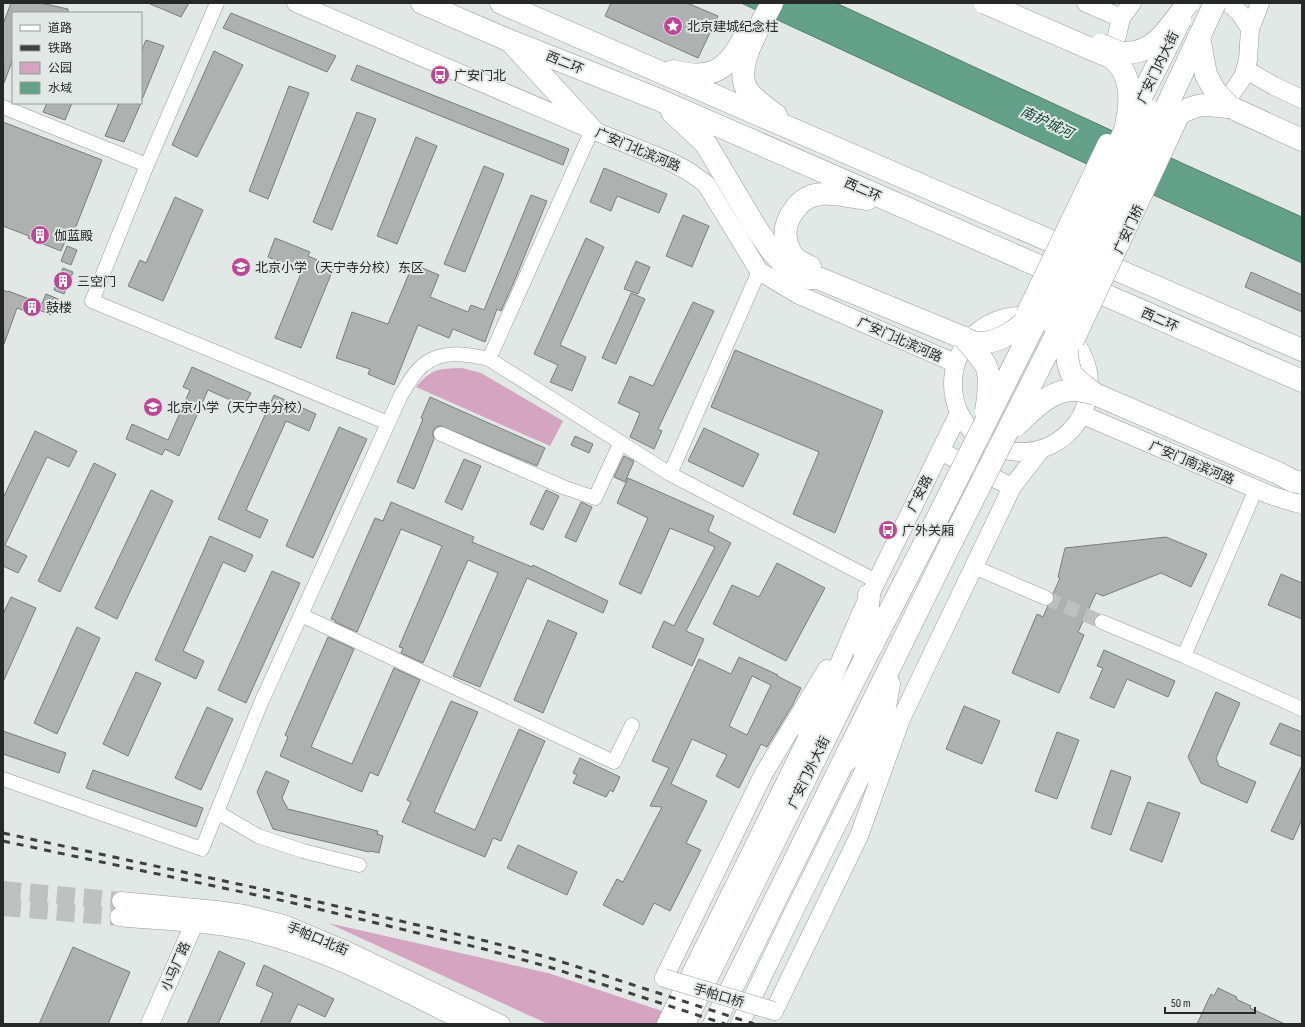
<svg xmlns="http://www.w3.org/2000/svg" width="1305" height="1027" font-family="'Sofia Sans Condensed','Noto Sans SC',sans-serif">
<rect width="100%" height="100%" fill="#e2e8e6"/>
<!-- green -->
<path fill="#d4a4c0" d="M462 368 481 373 563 421 550 446 416 387C432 368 438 369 462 368Z
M328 923 548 973 701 1024H548Z"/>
<!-- water -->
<path fill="#64a18b" stroke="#527d6d" d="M741 3H836L1184 164 1302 217V263C1114 178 928 89 741 3Z"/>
<!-- building -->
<path fill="#adb2b0" stroke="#797e7c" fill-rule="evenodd" d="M11 3H41L68 9V13H13V59L4 83 3 24Z
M148 3H189L181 17Z
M611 3H687L718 16 698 58 605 16Z
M231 13 336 56 327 72 223 28Z
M146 40 164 46 141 102V52Z
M214 51 243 65 197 157 172 145Z
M357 65 569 149 563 165 351 80Z
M289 86 309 93 268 199 249 191Z
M47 103H72L65 120 43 112Z
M119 103H141L124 142 105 136Z
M357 112 376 119 332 230 313 222Z
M3 122 102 160 75 229 71 227 61 251 28 238 29 236 3 226Z
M416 137 437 146 397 244 377 236Z
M484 166 504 174 465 272 444 264Z
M604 168 667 194 659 213 617 196 611 211 590 202Z
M531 195 547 201 514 282 501 311 497 309 485 342 453 329 449 338 418 325 394 385 368 374 370 369 336 358 352 312 388 324 413 264 439 275 430 297 468 312 471 305 484 310Z
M175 197 203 210 163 301 128 286 140 260 146 263Z
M683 215 709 226 692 267 666 256Z
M275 238 310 252 308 256 334 267 301 348 275 338 302 271 268 257Z
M586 238 604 247 560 345 586 357 572 391 550 382 558 365 534 354Z
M67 246 77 250 71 265 61 261Z
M636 261 650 267 638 294 624 289Z
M63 268 73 272 64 294 54 290Z
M1251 272 1302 295V312L1245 287Z
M3 290 8 292V291L40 303 36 315 17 308 4 344Z
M631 293 645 299 616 364 602 358Z
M46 294 58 299 51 315 39 310Z
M693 302 714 311 658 429 662 431 654 449 630 437 640 413 618 403 630 376 653 386Z
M735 350 883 411 835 533 793 514 819 452 711 407Z
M192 367 251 393 244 406 208 390 179 456 165 449 162 455 126 439 132 424 168 440 190 390 183 387Z
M274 395 316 414 309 431 286 421 246 510 268 520 260 538 218 519Z
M430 397 545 448 537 466 440 426 436 427 433 431V435L434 439 414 489 397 482 423 419 421 418Z
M339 427 367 439 313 558 286 546Z
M704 428 759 454 743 487 688 461Z
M35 431 77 451 69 467 47 457 5 545 27 556 18 573 3 566V498Z
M575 436 593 444 589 453 571 445Z
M624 456 634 461 625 482 614 477Z
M464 459 481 466 462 510 445 502Z
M94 463 116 474 60 592 38 581Z
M628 478 714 516 708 531 731 543 686 631 704 639 692 666 652 647 664 621 674 626 715 547 670 528 641 594 619 584 648 518 617 503Z
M151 490 173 501 117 619 95 608Z
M546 490 559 496 543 530 530 524Z
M391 502 474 537 472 542 532 567 533 565 608 601 603 613 527 578 480 687 453 676 498 573 468 560 423 663 401 653 403 648 399 647 442 546 401 529 357 632 335 622V620L331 619 375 518 383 521Z
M581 502 592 507 576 542 565 537Z
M210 536 253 555 245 572 223 562 183 651 204 661 196 679 155 660Z
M1166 537 1207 554 1191 587 1161 573 1103 596 1096 593 1078 632 1084 635 1059 693 1012 673 1037 614 1043 617 1048 606 1054 602V597L1053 594 1060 578 1058 577 1065 548Z
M777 563 825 588 786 661 713 624 732 585 759 597Z
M272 571 300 583 246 703 218 690Z
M1281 574 1302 583V619L1268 605Z
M11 597 36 608 3 682V614Z
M548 620 577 633 543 713 514 700Z
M77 627 100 638 57 734 34 723Z
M328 637 354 649 311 747 352 764 394 668 420 680 378 776 370 772 362 792 280 756 288 737 285 735Z
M1104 650 1175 681 1168 697 1127 679 1114 708 1090 698 1103 668 1097 666Z
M739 657 778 675 777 676 801 688 792 706 767 747 761 744 739 788 716 776 727 755 692 739 671 784 707 801 686 843 701 850 670 911 654 903 643 925 603 905 617 879 623 882 662 807 650 806 669 768 652 761 699 659 731 674ZM752 676 771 685 747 735 729 726Z
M136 672 161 683 128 756 103 744Z
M1216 692 1240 703 1216 758 1219 766 1256 782 1247 803 1201 783 1188 757Z
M451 701 478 712 434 812 475 830 519 729 545 741 501 841 493 838 485 857 402 822 411 802 407 800Z
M964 706 1000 721 982 764 946 749Z
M207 707 233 719 201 790 175 778Z
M1280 723 1302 732V757L1270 744Z
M3 731 66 753 59 773 3 754Z
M1057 732 1079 740 1057 799 1035 791Z
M580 758 620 777 613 792 610 790 606 797 573 783 577 775 573 773Z
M1302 765V819L1293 840 1271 831Z
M93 770 203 808 196 827 86 788Z
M1111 770 1131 777 1111 835 1091 828Z
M266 771 289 781 282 798 288 809 378 831 377 834 383 836 379 853 370 851 369 852 273 829 257 792Z
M1148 802 1180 813 1162 862 1130 850Z
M518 845 577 872 567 895 507 868Z
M73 947 130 972 108 1024H39Z
M219 951 245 963 218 1024H187Z
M264 965 334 999 325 1017 298 1004 289 1024H260L273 993 256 985Z
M1218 988 1237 997 1236 999 1251 1006 1250 1008 1285 1024H1197L1211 994 1214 996Z"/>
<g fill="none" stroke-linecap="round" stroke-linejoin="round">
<!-- minor-tunnel -->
<path stroke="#bdc2c0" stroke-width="14" stroke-dasharray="14 7" stroke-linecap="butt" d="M1046 598 1102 622"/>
<!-- tertiary-tunnel -->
<path stroke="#bdc2c0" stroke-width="18" stroke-dasharray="18 9" stroke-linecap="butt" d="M3 890 121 901
M3 907 119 917"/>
<!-- minor casing -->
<g stroke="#969b99" stroke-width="15">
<path id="minor" d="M217 3 147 165 92 301 388 423
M3 107 147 165
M489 359 670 474 876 581
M441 434 563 487 595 498 621 442
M670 474 759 271
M1256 489 1184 656 1302 709
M974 567 1046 598
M301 615 614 762 632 725
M1102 622 1184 656
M3 779 202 849 260 705 401 395C407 386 413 374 421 367 440 349 466 354 489 359L592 130
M217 812 258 836 303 851 359 865"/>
</g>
<!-- tertiary casing -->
<g stroke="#969b99" stroke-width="19">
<path id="tertiary" d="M296 3 592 130 669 161 688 171 706 184 759 271 799 295 955 363
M1086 3 1121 18
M1250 29 1260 3
M1117 64 1114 49 1121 18 1132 3
M1246 70 1274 86 1302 99
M1213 107 1229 97 1243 77 1248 60 1250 29 1240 13 1229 3
M953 384a68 68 0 1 1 136 0a68 68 0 1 1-136 0Z
M1083 415 1270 495 1296 503 1302 504
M940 451 1012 487
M121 901 217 910 244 914 284 924 346 950 501 1024
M119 917C160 921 202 922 243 930 321 946 397 989 469 1024
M664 978 764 773 827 669
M774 1011 859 836 901 719 1012 487 1040 451
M150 1024 194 924 198 913
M666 1024 809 734 861 613 959 413
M740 1024 793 913 882 735"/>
</g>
<!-- trunk casing -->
<g stroke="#969b99" stroke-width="23">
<path id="trunk" d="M422 3 508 40 657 99 1302 381
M501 3 1302 350
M772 3C761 25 732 68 748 91 754 100 768 109 776 115
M512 43 592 130
M673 71C711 81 728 70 745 36
M1230 107 1302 140
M672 112 706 144 756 228 771 250 784 264 798 274 810 278H818L964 338
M810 267C805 264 795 260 792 255 790 251 786 243 786 238 783 221 798 199 815 195 830 191 851 197 867 199
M1095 394 1278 473 1293 481 1302 483
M864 652 869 595
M809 734 830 709
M844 762 880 736 889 684
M684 1024 852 684 935 523
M714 1024 953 539"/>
</g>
<!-- minor -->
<use href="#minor" stroke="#fff" stroke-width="14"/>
<!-- tertiary -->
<use href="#tertiary" stroke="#fff" stroke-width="18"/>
<!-- trunk -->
<use href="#trunk" stroke="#fff" stroke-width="22"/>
<!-- rail -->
<path stroke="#3f4140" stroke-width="3" stroke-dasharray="7 7" stroke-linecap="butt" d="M3 833 289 895 486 941 553 959 754 1024
M3 841 289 902 484 949 549 967 725 1024"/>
<!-- tertiary-bridge casing -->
<g stroke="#969b99" stroke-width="19" stroke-linecap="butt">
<path id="tertiary-bridge" d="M1025 314 1107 143
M1049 323 1151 109
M1075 341 1180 116
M664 978 774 1011"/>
</g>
<!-- primary-bridge casing -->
<g stroke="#969b99" stroke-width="23" stroke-linecap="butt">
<path id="primary-bridge" d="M1127 125 1180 20
M1155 131 1215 3"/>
</g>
<!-- trunk-bridge casing -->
<g stroke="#969b99" stroke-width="23" stroke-linecap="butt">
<path id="trunk-bridge" d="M1199 37 1206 75 1215 91 1230 107
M1101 45C1107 47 1113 50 1119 52 1153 58 1170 26 1188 3
M1067 317C1067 332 1064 363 1073 376 1079 383 1088 388 1095 394
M964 338C971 347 981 356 986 366 991 377 988 399 986 411
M964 338C968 340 974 343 979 343 1002 343 1020 327 1036 312
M1016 425C1032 411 1051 389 1074 390 1081 390 1088 392 1095 394
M935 523 1049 295 1125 130C1131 105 1134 75 1112 58L985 3
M953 539 1067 313 1155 131C1167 121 1188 106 1205 105 1213 105 1222 107 1230 107"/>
</g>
<!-- tertiary-bridge -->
<use href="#tertiary-bridge" stroke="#fff" stroke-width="18"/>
<!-- primary-bridge -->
<use href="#primary-bridge" stroke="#fff" stroke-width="22"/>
<!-- trunk-bridge -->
<use href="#trunk-bridge" stroke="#fff" stroke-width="22"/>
</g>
<!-- icons -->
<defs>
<g id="sight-disc" transform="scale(1)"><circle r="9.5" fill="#bf4598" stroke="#e2e8e6"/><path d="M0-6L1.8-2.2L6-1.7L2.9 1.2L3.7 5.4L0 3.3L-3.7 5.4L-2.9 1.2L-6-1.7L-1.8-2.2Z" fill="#fff"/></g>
<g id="bus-disc" transform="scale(1)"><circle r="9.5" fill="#bf4598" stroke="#e2e8e6"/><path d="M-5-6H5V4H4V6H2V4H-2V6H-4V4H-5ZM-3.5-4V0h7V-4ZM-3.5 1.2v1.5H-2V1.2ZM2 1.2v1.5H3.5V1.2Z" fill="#fff"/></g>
<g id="building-disc" transform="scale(1)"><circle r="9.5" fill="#bf4598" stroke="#e2e8e6"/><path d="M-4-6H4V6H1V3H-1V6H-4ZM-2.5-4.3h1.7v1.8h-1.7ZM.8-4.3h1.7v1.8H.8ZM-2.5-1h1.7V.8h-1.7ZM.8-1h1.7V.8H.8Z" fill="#fff"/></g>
<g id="school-disc" transform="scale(1)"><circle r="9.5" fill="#bf4598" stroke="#e2e8e6"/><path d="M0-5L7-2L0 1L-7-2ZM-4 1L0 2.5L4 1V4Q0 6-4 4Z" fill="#fff"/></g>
</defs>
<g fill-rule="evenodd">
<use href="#sight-disc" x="673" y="26"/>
<use href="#bus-disc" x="440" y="75"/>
<use href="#building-disc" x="40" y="235"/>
<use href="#school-disc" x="241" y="267"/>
<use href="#building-disc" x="63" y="281"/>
<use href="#building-disc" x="32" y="307"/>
<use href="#school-disc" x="153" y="407"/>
<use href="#bus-disc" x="888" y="530"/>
</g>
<g text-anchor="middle" stroke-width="4" stroke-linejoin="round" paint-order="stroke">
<!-- poi labels -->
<g font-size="13" fill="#272928" stroke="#e2e8e6" text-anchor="start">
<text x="687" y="31">北京建城纪念柱</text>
<text x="454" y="80">广安门北</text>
<text x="54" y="240">伽蓝殿</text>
<text x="255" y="272">北京小学（天宁寺分校）东区</text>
<text x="77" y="286">三空门</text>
<text x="46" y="312">鼓楼</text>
<text x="167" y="412">北京小学（天宁寺分校）</text>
<text x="902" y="535">广外关厢</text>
</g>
<!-- street labels -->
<g font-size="13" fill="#272928" stroke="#e2e8e6">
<text transform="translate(565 62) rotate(22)" y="5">西二环</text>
<text transform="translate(1157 67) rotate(-64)" y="5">广安门内大街</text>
<text transform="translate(638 149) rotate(23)" y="5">广安门北滨河路</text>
<text transform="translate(863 189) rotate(24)" y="5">西二环</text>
<text transform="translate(1128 229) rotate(-65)" y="5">广安门桥</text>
<text transform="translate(1160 319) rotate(24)" y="5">西二环</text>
<text transform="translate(900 339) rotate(24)" y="5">广安门北滨河路</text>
<text transform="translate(1192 462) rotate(23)" y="5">广安门南滨河路</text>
<text transform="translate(919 493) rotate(-63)" y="5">广安路</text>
<text transform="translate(808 772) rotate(-64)" y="5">广安门外大街</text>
<text transform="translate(318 938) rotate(23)" y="5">手帕口北街</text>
<text transform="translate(175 966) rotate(-66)" y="5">小马厂路</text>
<text transform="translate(719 995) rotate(17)" y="5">手帕口桥</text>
</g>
<!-- water labels -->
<g font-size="14" font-style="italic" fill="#104435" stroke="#e2e8e6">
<text transform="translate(1047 122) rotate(25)" y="5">南护城河</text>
</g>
</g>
<!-- border -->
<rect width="1305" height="1027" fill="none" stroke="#272928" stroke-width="8"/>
<!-- legend -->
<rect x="12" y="12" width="130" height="92" fill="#e2e8e6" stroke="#979c9a"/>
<rect x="20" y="25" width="20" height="6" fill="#ffffff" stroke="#979c9a"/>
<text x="48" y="32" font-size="12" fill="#272928">道路</text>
<rect x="20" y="45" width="20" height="6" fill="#3f4140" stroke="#979c9a"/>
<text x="48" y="52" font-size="12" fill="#272928">铁路</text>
<rect x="20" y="62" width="20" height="12" fill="#d4a4c0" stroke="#979c9a"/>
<text x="48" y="72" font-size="12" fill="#272928">公园</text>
<rect x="20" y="82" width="20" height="12" fill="#64a18b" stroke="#979c9a"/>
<text x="48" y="92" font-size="12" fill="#272928">水域</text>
<!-- scale -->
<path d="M1165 1007v6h90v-6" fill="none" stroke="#272928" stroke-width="2"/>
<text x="1171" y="1007" font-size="12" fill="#272928" stroke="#e2e8e6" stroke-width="3" paint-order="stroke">50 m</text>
</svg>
